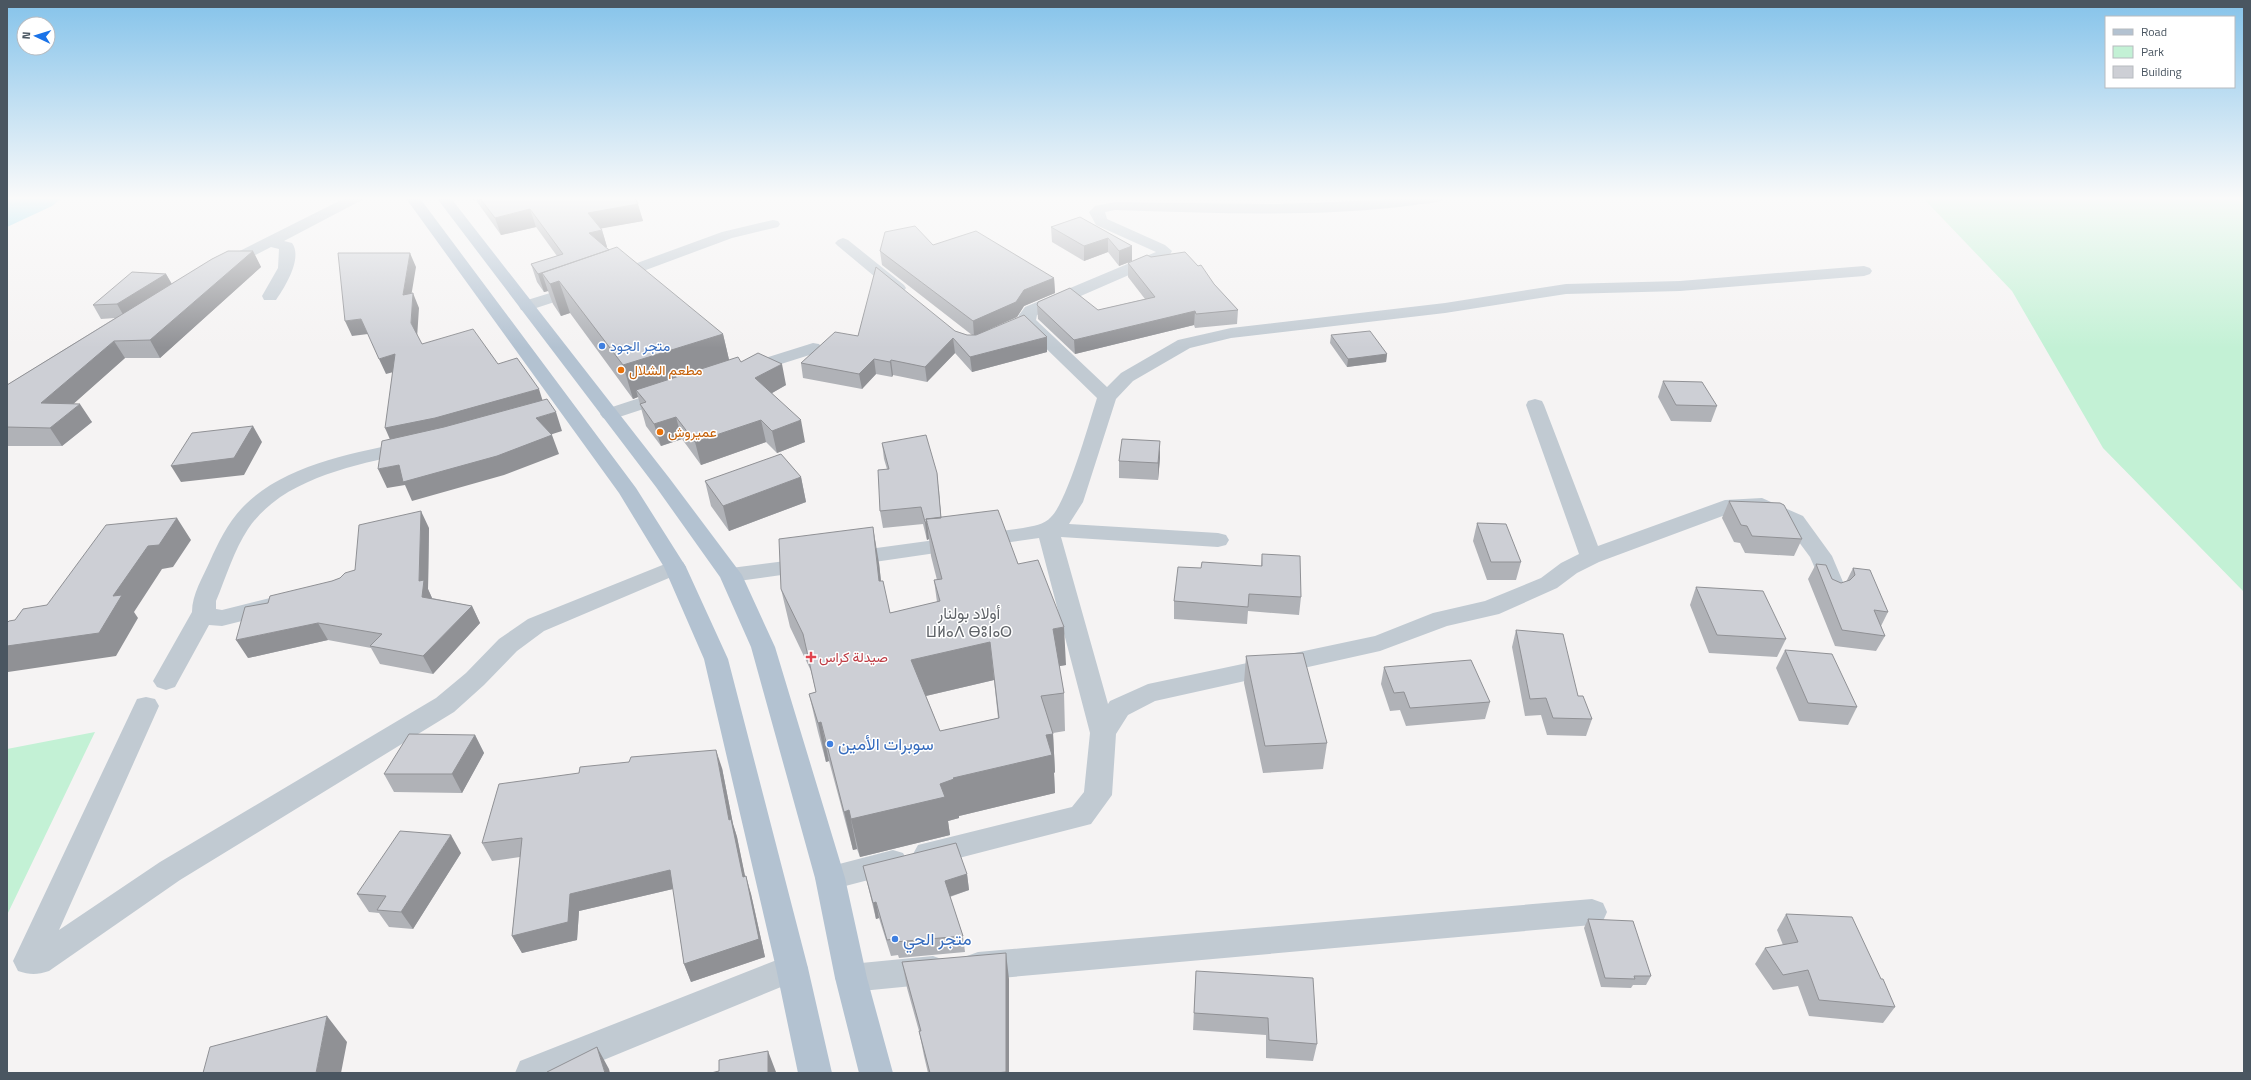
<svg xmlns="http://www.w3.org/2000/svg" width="2251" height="1080" font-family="'Titillium Web',Vazirmatn,'Noto Sans Tifinagh',sans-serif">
<rect width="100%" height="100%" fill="#f5f3f3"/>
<!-- green -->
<path fill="#c3f1d5" d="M1922 197H2244V592L2103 448 2012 291Z
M95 732 7 915V749Z"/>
<!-- water -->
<path fill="#90daee" d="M7 197H63L52 206 7 227Z"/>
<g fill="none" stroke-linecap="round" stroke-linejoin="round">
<!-- minor -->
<path fill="#c1cad2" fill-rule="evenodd" d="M347 197H364L362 200 284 241 292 243C303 258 285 287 276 300H264L262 296 278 268 279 249 271 247 232 267H220L218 264 220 261Z
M1410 197H1446C1441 204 1423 203 1415 205 1316 218 1215 213 1115 210L1105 212 1107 219 1165 245 1172 251 1168 258 1037 315 1036 320 1107 387 1121 373 1178 340 1231 328 1445 303 1566 284 1680 281 1864 266 1870 268 1872 271 1870 274 1864 276 1680 291 1566 294 1445 313 1231 338 1190 348 1133 381 1116 399 1083 502 1069 524 1218 533 1226 535 1229 540 1226 545 1218 547 1061 537 1108 704 1110 701 1148 684 1375 636 1433 613 1485 601 1541 578 1561 563 1579 554 1526 405 1528 401 1535 399 1542 401 1544 405 1598 546 1725 500 1762 498 1803 516 1832 556 1846 589 1842 594 1834 597 1826 594 1810 557 1787 526 1758 511H1736L1599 562 1577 573 1557 588 1499 614 1447 626 1380 651 1155 701 1128 715 1116 734 1112 795 1091 824 928 866 918 863 913 854 918 845 1072 807 1084 792 1090 733 1039 538 847 566 839 564 836 559 839 554 847 552 1023 528C1033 526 1044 525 1051 517 1067 502 1089 423 1097 398L1025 328 1009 336H997L994 332 997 328 1018 318 1019 315 1025 307 1156 252 1096 225 1089 212 1095 206 1115 202 1277 204 1358 201Z
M773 220 778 221 780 224 778 227 732 238 619 280H607L605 277 607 274 722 232Z
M843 238 848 240 904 285 906 288 904 291H892L838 246 835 243 838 240Z
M579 284 585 286 587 289 585 292 527 311 521 310 519 306 521 302Z
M813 343 819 344 822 348 819 352 746 375 740 374 737 370 740 366Z
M667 389 674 391 676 395 674 399 610 420 603 418 600 414 603 410Z
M409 441 416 443 419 447 416 451C359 465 284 476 248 529 234 550 226 577 216 601V609L222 610 274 597 282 599 286 605 282 611 222 626 209 625 175 687 166 690 157 687 153 681 192 612C192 594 203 577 210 561 219 541 229 520 246 504 287 464 355 453 409 441Z
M809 558 817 560 820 565 817 570 731 582 723 580 720 575 723 570 731 568Z
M675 560 683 562 686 567 683 572 544 631 517 651 484 685 454 712 180 880 49 971C37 975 30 975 18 971L13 961 137 699 146 697 155 699 159 706 59 930 160 862 436 698 466 673 499 639 528 619Z
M893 850 903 853 908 862 903 871 830 890 820 887 815 878 820 869Z
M1592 899 1603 903 1607 912 1603 921 1592 925 978 980 967 976 962 966 967 956 978 952Z
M792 954 803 958 808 968 803 978 572 1073H515L520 1061Z
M933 956 944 960 949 970 944 980 933 984 851 992 840 988 835 978 840 968 851 964Z"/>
<!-- major -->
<path fill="#b3c2d1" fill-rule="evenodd" d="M405 197H419L636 488 686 567 728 659 808 968 832 1073H798L776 968 704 659 664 567 619 493Z
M436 197H450L670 479 742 575 775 647 845 878 867 978 893 1073H859L835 978 815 878 751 647 720 577 656 487Z"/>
</g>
<!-- wall -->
<path fill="#b0b2b7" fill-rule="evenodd" d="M470 197H635L643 221 601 228 602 230 607 247H606L723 334 729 360 741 362 786 385 772 393 805 442 777 453 766 442 701 465 682 439 661 446 646 426 638 397 633 399 570 313 561 316 553 304 548 291 544 292 537 282 531 264 557 256 536 227 501 235 475 199 473 200Z
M1080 217 1132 246V261L1119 266 1108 252 1084 261 1052 242 1051 227Z
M933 245 1054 278 1055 293 1024 306 1017 317 989 329 1047 337V352L972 372 955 353 927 382 893 375 892 377 876 374 862 389 803 378 801 363 858 336 955 331 967 335H972L882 265 880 251Z
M253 251 261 267 160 358H125L73 404 92 422 62 446H7V385L115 318 101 319 93 305 166 274 172 284Z
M1151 257 1214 284 1238 310 1237 324 1195 328 1194 325 1075 354 1038 319 1037 305 1098 310 1145 299 1128 277V263Z
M1331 335 1387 354 1386 362 1347 367 1330 343Z
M1663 381 1717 406 1711 422 1671 421 1658 397Z
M882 443 939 490 941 517 1018 564 1066 665 1059 666 1064 693 1065 731 1053 733 1055 772 1054 773 1055 793 959 816V818L948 821 950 835 860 857 857 849 853 850 829 761 826 762 818 732 809 694 816 692 811 671 790 627 781 589 879 563 881 581 890 613 937 602 934 580H937L931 556 929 539 927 540 923 524 883 528 880 511 887 469 884 459ZM994 680 998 718 940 731 926 696Z
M1160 458 1158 480 1119 478V461Z
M801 477 806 502 729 531 711 506 705 481Z
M1729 501 1802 539 1794 556 1745 553 1740 543 1734 542 1722 518Z
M1477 523 1521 562 1516 580H1487L1473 541Z
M429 528 428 589 432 598 472 606 480 623 433 674 380 664 371 648 328 640 248 658 332 581 340 578 355 570Z
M1262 554 1301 597 1299 615 1248 611 1247 624 1174 619V601L1201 568 1261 566Z
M1816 564 1832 579 1841 583 1846 582 1853 568 1888 612 1881 626 1885 636 1876 651 1835 646 1808 579Z
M1696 587 1786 639 1777 657 1709 653 1690 605Z
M1516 630 1578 696 1592 719 1586 736 1547 735 1541 715 1525 716 1512 647Z
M1785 650 1857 707 1848 725 1799 721 1776 668Z
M1246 656 1327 743 1323 769 1263 773 1244 683Z
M1384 667 1490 702 1485 719 1406 726 1400 710 1390 711 1381 684Z
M475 735 484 753 462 793 394 792 384 774Z
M722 768 733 824 737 837 745 877 751 894 765 957 691 982 684 964 673 889 579 911 577 940 522 953 512 936 520 857 492 861 482 843Z
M461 853 413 929 389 927 379 913 369 912 357 894Z
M863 866 967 874 969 890 950 897 963 936 965 952 899 958 898 955 891 956 879 918 876 919 867 882Z
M1786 914 1895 1007 1883 1023 1809 1016 1798 986 1773 990 1755 964 1765 948 1783 945 1777 930Z
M1588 919 1651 976 1646 985H1633L1631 988 1601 987 1584 928Z
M902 962 1009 979V1073H928L924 1056 919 1031 907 988Z
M1196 971 1317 1044 1313 1061 1266 1058V1035L1193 1030Z"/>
<!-- shaded-wall -->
<path fill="#909195" d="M472 197H474L475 199 473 200Z
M638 204 643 221 593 230 588 213Z
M530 209 536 227 501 235 495 218Z
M602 230 607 247 594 250 589 233Z
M1108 238V252L1084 261V246Z
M1132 246V261L1119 266V251Z
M253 251 261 267 160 358 150 340Z
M410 253 416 267 409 309 403 295Z
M542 273 548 291 544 292 538 274Z
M166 274 174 288 125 318 117 304Z
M1054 278 1055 293 1024 306 1017 317 974 336 973 321 1024 290Z
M559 281 570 313 561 316 550 284Z
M413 293 419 308 417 338 411 323Z
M1195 311 1194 325 1075 354 1074 340Z
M361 319 368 334 352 336 345 321Z
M723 334 731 368 636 390 638 397 633 399 623 365Z
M1047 337V352L972 372 970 357Z
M953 338 955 353 927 382 925 367Z
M114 341 125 358 53 422 41 403Z
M395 354 401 370 386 374 379 359Z
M1387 354 1386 362 1347 367 1348 359Z
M874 359 876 374 862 389 859 374Z
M891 360 893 375 892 377 890 362Z
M782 364 786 385 760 400 755 378Z
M539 389 544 405 392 444 385 428Z
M80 404 92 422 62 446 50 428Z
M556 412 562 431 543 437 536 418Z
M676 417 682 439 661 446 654 424Z
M761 420 766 442 701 465 695 442Z
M801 420 805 442 777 453 772 431Z
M253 426 262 442 244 475 181 482 171 466Z
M552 435 559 454 504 475 412 501 405 485 387 488 378 469Z
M1160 441V458L1158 480V463Z
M937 473 943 537 932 539Z
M801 477 806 502 729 531 723 506Z
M421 511 429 528 428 589 432 598 431 614 422 597 419 581Z
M177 518 191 540 173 567 162 569 134 612 138 618 116 656 8 672 7 671V646L148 546Z
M925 522H927L929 539 927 540Z
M873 527 879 563 885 619 879 581Z
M472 606 480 623 433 674 423 656Z
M318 623 328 640 248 658 236 640Z
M1064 627 1066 665 1054 667 1053 629Z
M990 642 994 680 917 698 911 660Z
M821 722 829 761 826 762 818 723Z
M1053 734 1055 772 1054 773 1055 793 959 816V818L948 821 950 835 860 857 851 819 940 784 1046 735Z
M475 735 484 753 462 793 452 774Z
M716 750 722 768 733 824 737 837 749 895 743 877 729 820Z
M849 810 857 849 853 850 844 812Z
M451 835 461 853 413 929 401 912Z
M670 870 677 888 579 911 577 940 522 953 512 936 570 894Z
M967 874 969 890 948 897 945 881Z
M746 876 751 894 765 957 691 982 684 964Z
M876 902 879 918 876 919 873 903Z
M1006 953 1009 979V1073H1006Z
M327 1016 347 1042 341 1073H316Z
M597 1047 609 1069 610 1073H605Z
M768 1051 776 1072V1073H768Z"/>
<!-- building -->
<path fill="#cdcfd5" stroke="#909195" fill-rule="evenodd" d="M479 197H635L638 204 588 213 602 230 589 233 609 250 538 274 531 264 563 254 530 209 495 218Z
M1080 217 1132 246 1119 251 1108 238 1084 246 1051 227Z
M915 226 933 245 976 231 1054 278 1024 290 1016 302 973 321 880 251 885 232Z
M617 247 723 334 623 365 559 281 550 284 542 273Z
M228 251H253L150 340 114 341 41 403 80 404 50 428 7 427V385L212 259Z
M1185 252 1198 266 1201 265 1214 284 1238 310 1196 314 1195 311 1074 340 1037 305 1038 302 1070 288 1098 310 1155 297 1128 263 1147 255 1151 257Z
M338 253H410L403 295 413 293 411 323 422 344 473 329 498 364 517 358 539 389 435 418 385 428 395 354 379 359 361 319 345 321Z
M876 267 955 331 967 335H976L1024 315 1047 337 970 357 953 338 925 367 891 360 890 362 874 359 859 374 801 363 835 332 858 336Z
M132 272 166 274 117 304 93 305Z
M1370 331 1387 354 1348 359 1331 335Z
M758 353 782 364 755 378 801 420 772 431 761 420 695 442 676 417 654 424 640 404 646 402 636 390 738 357 741 362Z
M1663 381 1702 382 1717 406 1676 405Z
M547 399 556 412 536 418 552 435 497 456 403 482 399 465 378 469 382 441 444 427Z
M253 426 234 458 171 466 192 433Z
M926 435 937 473 941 518 926 519 927 522H925L921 507 880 511 878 470 889 469 882 443Z
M1122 439 1160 441 1158 463 1119 461Z
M781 454 801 477 723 506 705 481Z
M1729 501 1780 503 1784 505 1802 539 1752 536 1747 526 1741 525Z
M998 510 1018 564 1038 560 1064 627 1053 629 1064 693 1041 696 1053 734 1046 735 1052 755 953 778 954 779 940 784 945 797 851 819 849 810 844 812 821 722 818 723 809 694 816 692 803 634 781 589 779 539 873 527 879 581H883L890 613 940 601 934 580 942 579 926 519ZM990 642 999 718 940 731 911 660Z
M421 511 419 581 424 580 422 597 472 606 423 656 370 646 382 634 318 623 236 640 245 607 268 603 270 596 332 581 340 578 345 573 355 570 359 525Z
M177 518 159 545 148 546 113 596 122 595 99 633 7 646V623L9 621 15 620 23 609 47 605 106 525Z
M1477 523 1506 524 1521 562H1491Z
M1262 554 1300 556 1301 597 1249 594 1248 607 1174 601 1178 567 1201 568 1202 562 1262 566Z
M1816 564 1826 565 1832 579 1841 583 1850 580 1855 575 1853 568 1870 570 1888 612 1874 610 1885 636 1842 630Z
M1696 587 1763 591 1786 639 1717 635Z
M1516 630 1563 634 1578 696H1583L1592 719 1553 718 1546 698 1530 699Z
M1785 650 1832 654 1857 707 1808 703Z
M1303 653 1327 743 1265 746 1246 656Z
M1471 660 1490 702 1410 708 1404 692 1394 693 1384 667Z
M409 734 475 735 452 774H384Z
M716 750 729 820 731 819 743 877 746 876 759 939 684 964 670 870 570 894 568 922 512 936 522 838 482 843 499 784 579 773 580 767 629 762 631 757Z
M400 831 451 835 401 912 377 910 386 896 357 894Z
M956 843 967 874 945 881 963 936 895 942 894 939 887 940 876 902 873 903 863 866Z
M1786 914 1852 917 1881 979H1883L1895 1007 1819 1000 1808 970 1783 975 1765 948 1798 942Z
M1588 919 1633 921 1651 976H1634L1635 979 1605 978Z
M1006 953V1072L996 1073H930L919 1031H921L902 962Z
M1196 971 1313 978 1317 1044 1269 1040 1268 1018 1194 1013Z
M327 1016 316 1073H203L210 1047Z
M597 1047 605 1073H547V1072Z
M768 1051V1073H711L719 1071V1060Z"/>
<!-- sky -->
<linearGradient id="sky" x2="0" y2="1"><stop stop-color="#85c3ea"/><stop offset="0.57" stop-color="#fafafa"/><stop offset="1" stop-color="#fafafa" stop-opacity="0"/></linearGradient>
<rect width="2251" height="348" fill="url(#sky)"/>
<!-- markers -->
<g fill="#3f7fe0" stroke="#fff" stroke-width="1.5">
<circle cx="602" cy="346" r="4"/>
<circle cx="830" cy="744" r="4"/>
<circle cx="895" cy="939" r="4"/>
</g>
<g fill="#e8710a" stroke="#fff" stroke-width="1.5">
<circle cx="621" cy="370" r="4"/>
<circle cx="660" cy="432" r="4"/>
</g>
<path fill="#e0444e" stroke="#fff" stroke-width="1.5" d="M809 651h4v4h4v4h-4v4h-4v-4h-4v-4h4z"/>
<g text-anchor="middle" stroke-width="3" stroke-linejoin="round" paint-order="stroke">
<!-- shop labels -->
<g font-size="14" fill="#366cbe" stroke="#fff" text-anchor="start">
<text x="610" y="351">متجر الجود</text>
</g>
<!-- food labels -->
<g font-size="14" fill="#c56008" stroke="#fff" text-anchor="start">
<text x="629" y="375">مطعم الشلال</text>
<text x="668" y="437">عميروش</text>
</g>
<!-- health labels -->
<g font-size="14" fill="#be3a42" stroke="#fff" text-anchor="start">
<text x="819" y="662">صيدلة كراس</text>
</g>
<!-- quarter labels -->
<g font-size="16" fill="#5f6368" stroke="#fff">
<text x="969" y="619">أولاد بولنار<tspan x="969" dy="18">ⵡⵍⴰⴷ ⴱⵓⵏⴰⵔ</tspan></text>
</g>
<!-- near-shop labels -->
<g font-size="17" fill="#366cbe" stroke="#fff" text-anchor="start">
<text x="838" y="750">سوبرات الأمين</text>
<text x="903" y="945">متجر الحي</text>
</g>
</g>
<!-- border -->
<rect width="2251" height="1080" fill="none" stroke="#4a5661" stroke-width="16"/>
<!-- legend -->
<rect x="2105" y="16" width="130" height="72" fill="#ffffff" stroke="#b7bbc0"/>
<rect x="2113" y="29" width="20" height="6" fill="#b3c2d1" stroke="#b7bbc0"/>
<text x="2141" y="36" font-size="12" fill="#4a5661">Road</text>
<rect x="2113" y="46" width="20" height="12" fill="#c3f1d5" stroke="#b7bbc0"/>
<text x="2141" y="56" font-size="12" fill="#4a5661">Park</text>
<rect x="2113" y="66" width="20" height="12" fill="#cdcfd5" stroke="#b7bbc0"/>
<text x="2141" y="76" font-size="12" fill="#4a5661">Building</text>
<!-- north arrow -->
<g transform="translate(36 36) rotate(274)"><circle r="19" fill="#ffffff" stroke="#b7bbc0"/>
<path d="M0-3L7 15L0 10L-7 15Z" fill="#1a73e8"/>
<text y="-6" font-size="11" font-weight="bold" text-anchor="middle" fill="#4a5661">N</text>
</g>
</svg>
